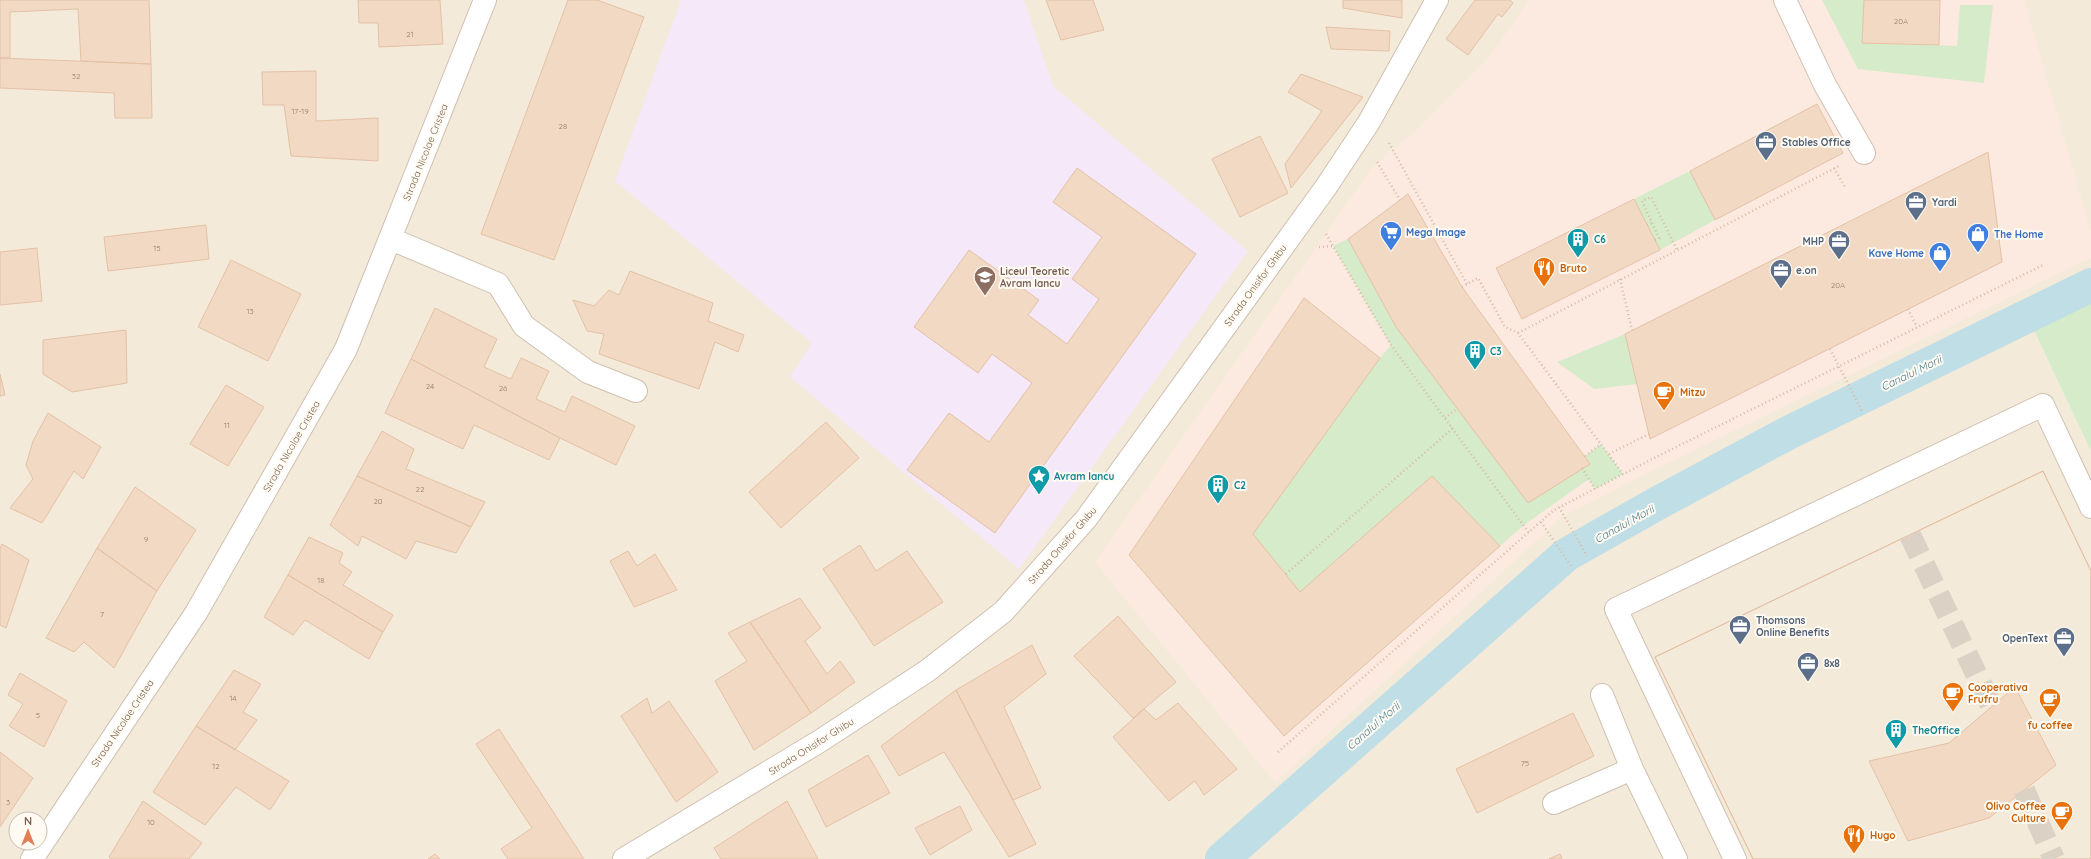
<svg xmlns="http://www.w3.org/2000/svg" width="2091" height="859" font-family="Quicksand,sans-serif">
<rect width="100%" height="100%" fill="#fcf7ec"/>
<!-- residential -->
<path fill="#f4eada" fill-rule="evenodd" d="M0 0H2091V859H0ZM16 819H40V843H16Z"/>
<!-- commercial -->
<path fill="#fceae0" d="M1529 0H2024L2091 232V258L1645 474 1563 516 1275 783 1095 562 1371 169 1415 131 1490 56Z"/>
<!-- education -->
<path fill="#f4e8f9" d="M681 0H1024L1053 86 1248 251 1019 569 790 377 812 343 615 181Z"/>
<!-- green -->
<path fill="#d5ebca" d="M1822 0H1864L1863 43 1957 46 1960 5H1993L1984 83 1858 69Z
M1690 171 1715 220 1660 250 1634 199Z
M1348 239 1396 327 1528 503 1590 464 1585 456 1601 444 1623 474 1595 489 1589 479 1524 525 1500 546 1432 476 1300 592 1253 534 1380 358 1391 345 1333 246Z
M2091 297V451L2031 324Z
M1625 334 1637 384 1594 389 1557 362Z"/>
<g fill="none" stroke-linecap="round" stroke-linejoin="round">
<!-- canal -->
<path stroke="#c0dee6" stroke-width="34" d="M1222 859 1566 555 1658 503 1788 433 2091 285"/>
</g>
<!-- building -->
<path fill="#f1d9c4" stroke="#e4c1a5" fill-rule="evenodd" d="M0 0H149L151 64 81 61 78 9 10 12V58H0Z
M358 0H440L443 44 379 47 378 23H359Z
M568 0H597L644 17 554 260 481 234Z
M1046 0H1093L1104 30 1061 40Z
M1343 0H1402V18L1343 8Z
M1475 0H1510L1513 3 1502 17 1498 14 1468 55 1446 39Z
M1864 0H1940L1939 45 1862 43Z
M1326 27 1390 31 1389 51 1331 49Z
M0 58 151 64 152 118H115L114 93 0 88Z
M316 71V121L378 118V161L291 156 284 105H263L262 72Z
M1301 74 1363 97 1291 188 1285 164 1322 111 1288 92Z
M1817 104 1843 153 1715 220 1690 171Z
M1260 136 1288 193 1240 217 1212 159Z
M1988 152 2002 262 1650 439 1625 334Z
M1077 168 1196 254 995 533 907 470 949 413 989 442 1032 383 992 354 978 373 914 327 969 250 1039 300 1028 315 1067 344 1099 299 1072 279 1102 237 1053 202Z
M1408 194 1462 287 1590 464 1528 503 1396 327 1348 239Z
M1634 199 1660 250 1522 319 1496 268Z
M206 225 209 259 108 271 104 237Z
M37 248 42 301 0 305V252Z
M231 260 301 294 268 361 198 327Z
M630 271 713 303 708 321 744 335 738 352 715 342 699 389 599 354 604 334 587 331 573 300 594 306 609 290 619 295Z
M1304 298 1380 358 1253 534 1300 592 1432 476 1500 546 1284 736 1129 555Z
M435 308 497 339 484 367 511 379 521 358 549 371 536 399 565 412 572 396 635 426 616 465 560 438 411 359Z
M126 330 127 383 72 392 43 374V340Z
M411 359 560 438 549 460 474 425 463 449 385 413Z
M0 374 5 395 0 396Z
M226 385 264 407 228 466 190 444Z
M48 413 101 447 83 479 74 471 42 523 10 508 33 479 26 465 33 441Z
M826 422 859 458 781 528 749 492Z
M382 431 414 449 406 469 485 502 471 527 357 476Z
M2043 471 2091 571V859H1753L1655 657ZM2015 687 2056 765 1989 818 1908 841 1869 761 1949 743Z
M2043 471 2091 571V859H1753L1655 657Z
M357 476 471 527 456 553 416 541 406 559 362 536 358 546 330 525Z
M135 487 196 530 157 591 97 548Z
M309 537 343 553 339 563 352 572 343 585 393 615 383 632 288 575Z
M2 544 29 560 6 628 0 625V549Z
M860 545 876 571 907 551 943 602 874 646 823 569Z
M97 548 157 591 114 668 84 642 74 652 46 638Z
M628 551 637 566 655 554 677 590 634 607 610 561Z
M288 575 383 632 369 659 305 620 293 635 264 617Z
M800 598 821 628 805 641 827 674 840 661 855 682 811 713 750 622Z
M1118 616 1176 682 1133 718 1074 656Z
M750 622 811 713 754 750 715 681 747 661 728 633Z
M1032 645 1046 674 1004 707 1041 788 1013 800 956 690Z
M234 670 261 684 243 712 257 720 235 750 196 726Z
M20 673 67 701 44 747 9 726 23 704 8 695Z
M956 690 1036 844 1009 857 944 752 899 776 881 746Z
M647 698 652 713 669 701 718 772 676 802 621 716Z
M1178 703 1237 769 1204 795 1195 781 1169 801 1113 737 1144 709 1156 720Z
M1573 713 1594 756 1477 813 1456 769Z
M196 726 289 781 270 810 236 787 205 825 153 792Z
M499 729 584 859H508L501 849 532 828 476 744Z
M0 752 33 778 0 827Z
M868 755 890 793 826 827 808 790Z
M143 801 202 843 189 859H111L109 857Z
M787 801 818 859H721L714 848Z
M960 806 972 830 930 855 915 828Z
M435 854 440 859H428Z
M1560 854 1562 859H1549Z"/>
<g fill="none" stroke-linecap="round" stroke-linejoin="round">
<!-- minor-tunnel -->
<path stroke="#dbd1c4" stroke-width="22" stroke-dasharray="22 11" stroke-linecap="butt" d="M1910 535 1992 707
M2024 790 2054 859"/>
<!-- minor casing -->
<g stroke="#cfc0b0" stroke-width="24">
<path id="minor" d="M1785 0 1825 85 1864 153
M391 239 498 284 524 326 588 372 636 391
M1602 695 1632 769 1676 859
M1554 803 1632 769
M32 859 196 613 346 349 485 0
M624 859 820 741 927 671 1003 612 1086 519 1326 187 1369 122 1437 0
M1735 859 1616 609 2043 405 2091 507"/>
</g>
<!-- path -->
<path stroke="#d7bca6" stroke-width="2.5" stroke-dasharray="1 3" stroke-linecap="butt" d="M1389 143 1467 284
M1377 162 1400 200
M1834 168 1845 187
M1647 225 1652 223
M1326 234 1391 345 1529 533
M1655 240 1659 238 1642 201 1651 197 1677 250
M1319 247 1333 246
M1620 279 1632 330
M1462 287 1478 278 1505 327 1518 333 1623 474
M1908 309 1917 327
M1518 333 1839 166
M1830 349 1862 411
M1445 418 1457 409
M1609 454 1649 434
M1585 456 1601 444
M1582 468 1595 489
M1559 507 1587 556
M1541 522 1571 566
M1286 574 1453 428
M1278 752 1554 510 1662 454 2043 265"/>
<!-- minor -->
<use href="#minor" stroke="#fff" stroke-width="22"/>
</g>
<!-- icons -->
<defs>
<g id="office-pin" transform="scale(1.15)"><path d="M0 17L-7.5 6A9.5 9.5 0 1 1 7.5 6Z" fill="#5c6f8a" stroke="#fffbf3"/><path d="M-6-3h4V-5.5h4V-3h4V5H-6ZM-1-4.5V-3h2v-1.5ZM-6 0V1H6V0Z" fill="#fff"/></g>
<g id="supermarket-pin" transform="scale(1.15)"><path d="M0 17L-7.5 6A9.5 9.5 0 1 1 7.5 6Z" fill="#3f7fe0" stroke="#fffbf3"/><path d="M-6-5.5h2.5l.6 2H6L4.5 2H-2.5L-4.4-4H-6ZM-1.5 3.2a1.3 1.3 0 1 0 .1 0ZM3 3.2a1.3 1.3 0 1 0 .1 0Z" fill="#fff"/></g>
<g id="shop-pin" transform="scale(1.15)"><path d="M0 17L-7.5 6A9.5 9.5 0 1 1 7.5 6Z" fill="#3f7fe0" stroke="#fffbf3"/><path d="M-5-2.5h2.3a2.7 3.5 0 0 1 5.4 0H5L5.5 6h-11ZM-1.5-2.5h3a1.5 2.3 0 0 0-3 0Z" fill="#fff"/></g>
<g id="building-pin" transform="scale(1.15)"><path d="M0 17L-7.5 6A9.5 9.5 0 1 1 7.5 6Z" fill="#0f9aa8" stroke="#fffbf3"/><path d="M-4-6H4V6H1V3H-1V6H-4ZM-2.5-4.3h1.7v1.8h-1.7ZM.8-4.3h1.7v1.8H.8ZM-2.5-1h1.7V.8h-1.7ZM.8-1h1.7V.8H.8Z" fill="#fff"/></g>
<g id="restaurant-pin" transform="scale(1.15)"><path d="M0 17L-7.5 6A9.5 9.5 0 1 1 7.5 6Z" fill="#e8710a" stroke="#fffbf3"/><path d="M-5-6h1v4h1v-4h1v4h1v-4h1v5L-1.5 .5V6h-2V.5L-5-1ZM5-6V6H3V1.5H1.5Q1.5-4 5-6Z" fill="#fff"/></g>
<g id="school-pin" transform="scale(1.15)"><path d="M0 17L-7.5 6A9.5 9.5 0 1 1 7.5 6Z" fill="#8d6e63" stroke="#fffbf3"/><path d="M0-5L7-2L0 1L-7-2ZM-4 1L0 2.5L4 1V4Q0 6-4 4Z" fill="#fff"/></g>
<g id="cafe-pin" transform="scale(1.15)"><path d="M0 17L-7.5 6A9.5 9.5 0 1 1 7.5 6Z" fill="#e8710a" stroke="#fffbf3"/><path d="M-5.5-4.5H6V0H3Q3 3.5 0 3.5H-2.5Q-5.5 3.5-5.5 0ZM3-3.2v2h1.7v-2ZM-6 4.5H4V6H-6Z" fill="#fff"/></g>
<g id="sight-pin" transform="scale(1.15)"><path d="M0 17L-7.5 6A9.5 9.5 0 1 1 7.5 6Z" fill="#0f9aa8" stroke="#fffbf3"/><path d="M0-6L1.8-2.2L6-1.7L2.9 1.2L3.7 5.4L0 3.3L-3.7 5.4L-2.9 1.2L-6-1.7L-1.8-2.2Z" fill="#fff"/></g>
</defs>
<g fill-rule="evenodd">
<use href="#office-pin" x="1766" y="142"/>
<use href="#office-pin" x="1916" y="202"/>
<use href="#supermarket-pin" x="1391" y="232"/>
<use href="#shop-pin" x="1978" y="234"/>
<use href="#building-pin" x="1578" y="239"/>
<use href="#office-pin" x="1839" y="241"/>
<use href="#shop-pin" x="1940" y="253"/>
<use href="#restaurant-pin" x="1544" y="268"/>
<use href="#office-pin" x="1781" y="270"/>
<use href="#school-pin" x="985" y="277"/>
<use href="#building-pin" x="1475" y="351"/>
<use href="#cafe-pin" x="1664" y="392"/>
<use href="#sight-pin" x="1039" y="476"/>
<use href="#building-pin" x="1218" y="485"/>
<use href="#office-pin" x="1740" y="626"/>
<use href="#office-pin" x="2064" y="638"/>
<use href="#office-pin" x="1808" y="663"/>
<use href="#cafe-pin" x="1953" y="693"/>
<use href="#cafe-pin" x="2050" y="699"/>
<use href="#building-pin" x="1896" y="730"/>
<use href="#cafe-pin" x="2062" y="812"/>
<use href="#restaurant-pin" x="1854" y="835"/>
</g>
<g text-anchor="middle" stroke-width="4" stroke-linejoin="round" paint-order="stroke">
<!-- number labels -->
<g font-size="8" fill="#967e6c">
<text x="1901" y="24">20A</text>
<text x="410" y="37">21</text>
<text x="76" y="79">32</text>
<text x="300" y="114">17-19</text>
<text x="563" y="129">28</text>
<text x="157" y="251">15</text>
<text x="1838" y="288">20A</text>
<text x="250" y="314">13</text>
<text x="430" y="389">24</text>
<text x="503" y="391">26</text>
<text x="227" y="428">11</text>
<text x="420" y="492">22</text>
<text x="378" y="504">20</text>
<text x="146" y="542">9</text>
<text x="321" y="583">18</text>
<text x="102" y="617">7</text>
<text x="233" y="701">14</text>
<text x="38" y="718">5</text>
<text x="1525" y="766">75</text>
<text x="216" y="769">12</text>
<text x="8" y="805">3</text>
<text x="151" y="825">10</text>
</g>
<!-- service labels -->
<g font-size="10" font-weight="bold" fill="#4e5e75" stroke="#fffbf3" text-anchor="start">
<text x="1782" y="146">Stables Office</text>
<text x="1932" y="206">Yardi</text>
<text x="1824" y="245" text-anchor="end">MHP</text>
<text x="1796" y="274">e.on</text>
<text x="1756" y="624">Thomsons<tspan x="1756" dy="12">Online Benefits</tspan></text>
<text x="2048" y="642" text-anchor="end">OpenText</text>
<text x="1824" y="667">8x8</text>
</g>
<!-- street labels -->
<g font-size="10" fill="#78604e" stroke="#fffbf3">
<text transform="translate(425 152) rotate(-68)" y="4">Strada Nicolae Cristea</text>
<text transform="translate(1255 285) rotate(-54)" y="4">Strada Onisifor Ghibu</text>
<text transform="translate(291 446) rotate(-60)" y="4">Strada Nicolae Cristea</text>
<text transform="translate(1062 545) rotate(-49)" y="4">Strada Onisifor Ghibu</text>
<text transform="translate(122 723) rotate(-56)" y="4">Strada Nicolae Cristea</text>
<text transform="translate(811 746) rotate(-32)" y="4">Strada Onisifor Ghibu</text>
</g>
<!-- shop labels -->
<g font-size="10" font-weight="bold" fill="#366cbe" stroke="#fffbf3" text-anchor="start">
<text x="1406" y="236">Mega Image</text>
<text x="1994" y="238">The Home</text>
<text x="1924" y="257" text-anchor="end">Kave Home</text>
</g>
<!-- culture labels -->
<g font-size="10" font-weight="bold" fill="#0d838f" stroke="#fffbf3" text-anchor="start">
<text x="1594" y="243">C6</text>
<text x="1490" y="355">C3</text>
<text x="1054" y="480">Avram Iancu</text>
<text x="1234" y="489">C2</text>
<text x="1912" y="734">TheOffice</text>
</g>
<!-- food labels -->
<g font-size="10" font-weight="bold" fill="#c56008" stroke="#fffbf3" text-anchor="start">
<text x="1560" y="272">Bruto</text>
<text x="1680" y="396">Mitzu</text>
<text x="1968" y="691">Cooperativa<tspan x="1968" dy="12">Frufru</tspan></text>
<text x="2050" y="729" text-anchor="middle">fu coffee</text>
<text x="2046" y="810" text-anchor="end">Olivo Coffee<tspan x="2046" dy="12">Culture</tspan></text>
<text x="1870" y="839">Hugo</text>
</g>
<!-- education labels -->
<g font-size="10" font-weight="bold" fill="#785e54" stroke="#fffbf3" text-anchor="start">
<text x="1000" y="275">Liceul Teoretic<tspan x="1000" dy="12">Avram Iancu</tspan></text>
</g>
<!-- water labels -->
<g font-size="11" font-style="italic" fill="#487b8b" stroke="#fffbf3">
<text transform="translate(1911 373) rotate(-26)" y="4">Canalul Morii</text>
<text transform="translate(1624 524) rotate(-29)" y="4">Canalul Morii</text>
<text transform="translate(1373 726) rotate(-41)" y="4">Canalul Morii</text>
</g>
</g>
<!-- north arrow -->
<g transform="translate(28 831)"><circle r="19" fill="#fffbf3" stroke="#c9bdb1"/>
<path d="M0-3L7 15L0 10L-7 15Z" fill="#e27e55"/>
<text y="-6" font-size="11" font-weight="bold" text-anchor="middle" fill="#78604e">N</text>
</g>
</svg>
